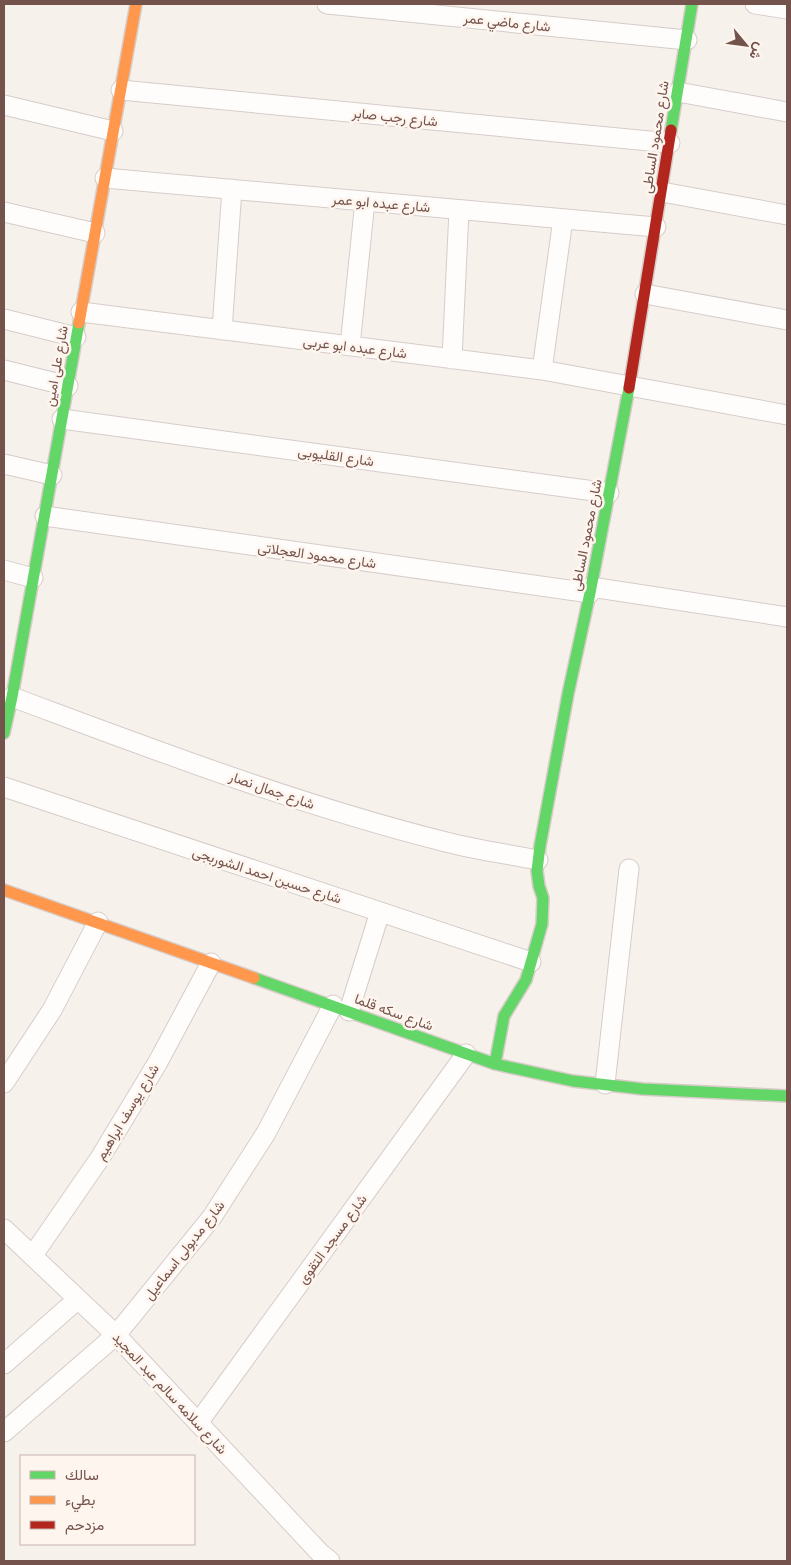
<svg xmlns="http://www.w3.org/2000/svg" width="791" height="1565" font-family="Overpass,Vazirmatn,sans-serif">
<rect width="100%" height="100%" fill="#f7f1ec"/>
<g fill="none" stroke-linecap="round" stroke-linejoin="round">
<!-- street casing -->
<g stroke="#d6ccc9" stroke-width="21">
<path id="street" d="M327 4 687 40
M755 4 787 9
M121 90 670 143
M678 92 787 112
M4 105 113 131
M105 178 656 227
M662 192 787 215
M4 212 95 233
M645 294 787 320
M81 312 542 370 787 415
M4 319 76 337
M222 330 232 189
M350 346 365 201
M452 359 459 210
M4 370 68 386
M542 370 563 219
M62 419 609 493
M4 464 52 475
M45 516 590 593
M4 570 33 578
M591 587 787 617
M12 697C155 750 298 805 446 842 476 850 508 854 538 860
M4 787 531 962
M349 1011 380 912
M4 1083 52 1010 98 922
M605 1084 629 869
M4 1229 116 1335 320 1553 330 1561
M33 1255 100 1158 158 1062 211 963
M4 1364 78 1299
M198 1423 466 1054
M4 1432 116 1335 212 1217 266 1133 333 1005"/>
</g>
<!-- fast casing -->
<g stroke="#d7ccc8" stroke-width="14">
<path id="fast" d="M671 130 692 4
M4 733 12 697 79 323
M254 978 495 1064 573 1081 643 1089 787 1096
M495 1064 504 1016 526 980 542 924 543 898 539 886 537 871 540 846 568 694 590 593 629 388"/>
</g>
<!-- slow casing -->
<g stroke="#d7ccc8" stroke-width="14">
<path id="slow" d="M79 323 136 4
M4 890 254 978"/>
</g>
<!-- jam casing -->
<g stroke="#d7ccc8" stroke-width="14">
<path id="jam" d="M629 388 671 130"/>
</g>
<!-- street -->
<use href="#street" stroke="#fefdfc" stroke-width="19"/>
<!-- fast -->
<use href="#fast" stroke="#63d668" stroke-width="11"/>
<!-- slow -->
<use href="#slow" stroke="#ff974d" stroke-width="11"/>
<!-- jam -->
<use href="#jam" stroke="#b3261e" stroke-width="11"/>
</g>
<g text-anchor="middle" stroke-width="5" stroke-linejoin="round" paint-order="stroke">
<!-- street labels -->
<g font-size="14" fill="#75534d" stroke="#fef5ee">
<text transform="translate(507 22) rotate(6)" y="5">شارع ماضي عمر</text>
<text transform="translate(395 117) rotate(6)" y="5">شارع رجب صابر</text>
<text transform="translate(655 137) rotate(-81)" y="5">شارع محمود الساطى</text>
<text transform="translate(381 203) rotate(5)" y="5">شارع عبده ابو عمر</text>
<text transform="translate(355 347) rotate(7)" y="5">شارع عبده ابو عربى</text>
<text transform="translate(56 366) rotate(-80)" y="5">شارع على امين</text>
<text transform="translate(336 456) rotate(8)" y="5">شارع القليوبى</text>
<text transform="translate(586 535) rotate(-79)" y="5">شارع محمود الساطى</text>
<text transform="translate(317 555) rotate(8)" y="5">شارع محمود العجلاتى</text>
<text transform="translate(272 790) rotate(19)" y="5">شارع جمال نصار</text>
<text transform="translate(267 875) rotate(18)" y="5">شارع حسين احمد الشوربجى</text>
<text transform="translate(394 1012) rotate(20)" y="5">شارع سكه قلما</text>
<text transform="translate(127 1112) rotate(-59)" y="5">شارع يوسف ابراهيم</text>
<text transform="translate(332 1239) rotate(-54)" y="5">شارع مسجد التقوى</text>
<text transform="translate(184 1250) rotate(-52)" y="5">شارع مدبولى اسماعيل</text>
<text transform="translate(170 1393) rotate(47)" y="5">شارع سلامه سالم عبد المجيد</text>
</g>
</g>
<!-- border -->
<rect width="791" height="1565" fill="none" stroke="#75534d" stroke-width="10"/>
<!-- legend -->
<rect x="20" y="1455" width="175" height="90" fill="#fef5ee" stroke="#c7b4ae"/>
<rect x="30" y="1471" width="25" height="8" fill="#63d668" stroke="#c7b4ae"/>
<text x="65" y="1480" font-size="15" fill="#75534d">سالك</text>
<rect x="30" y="1496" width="25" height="8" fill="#ff974d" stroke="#c7b4ae"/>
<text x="65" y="1505" font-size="15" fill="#75534d">بطيء</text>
<rect x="30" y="1521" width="25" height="8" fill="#b3261e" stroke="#c7b4ae"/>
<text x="65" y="1530" font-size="15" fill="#75534d">مزدحم</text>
<!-- north arrow -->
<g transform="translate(746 45) rotate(119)" stroke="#fef5ee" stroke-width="4" paint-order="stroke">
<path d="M0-4L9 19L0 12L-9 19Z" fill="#75534d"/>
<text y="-8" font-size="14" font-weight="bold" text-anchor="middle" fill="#75534d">ش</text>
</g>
</svg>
